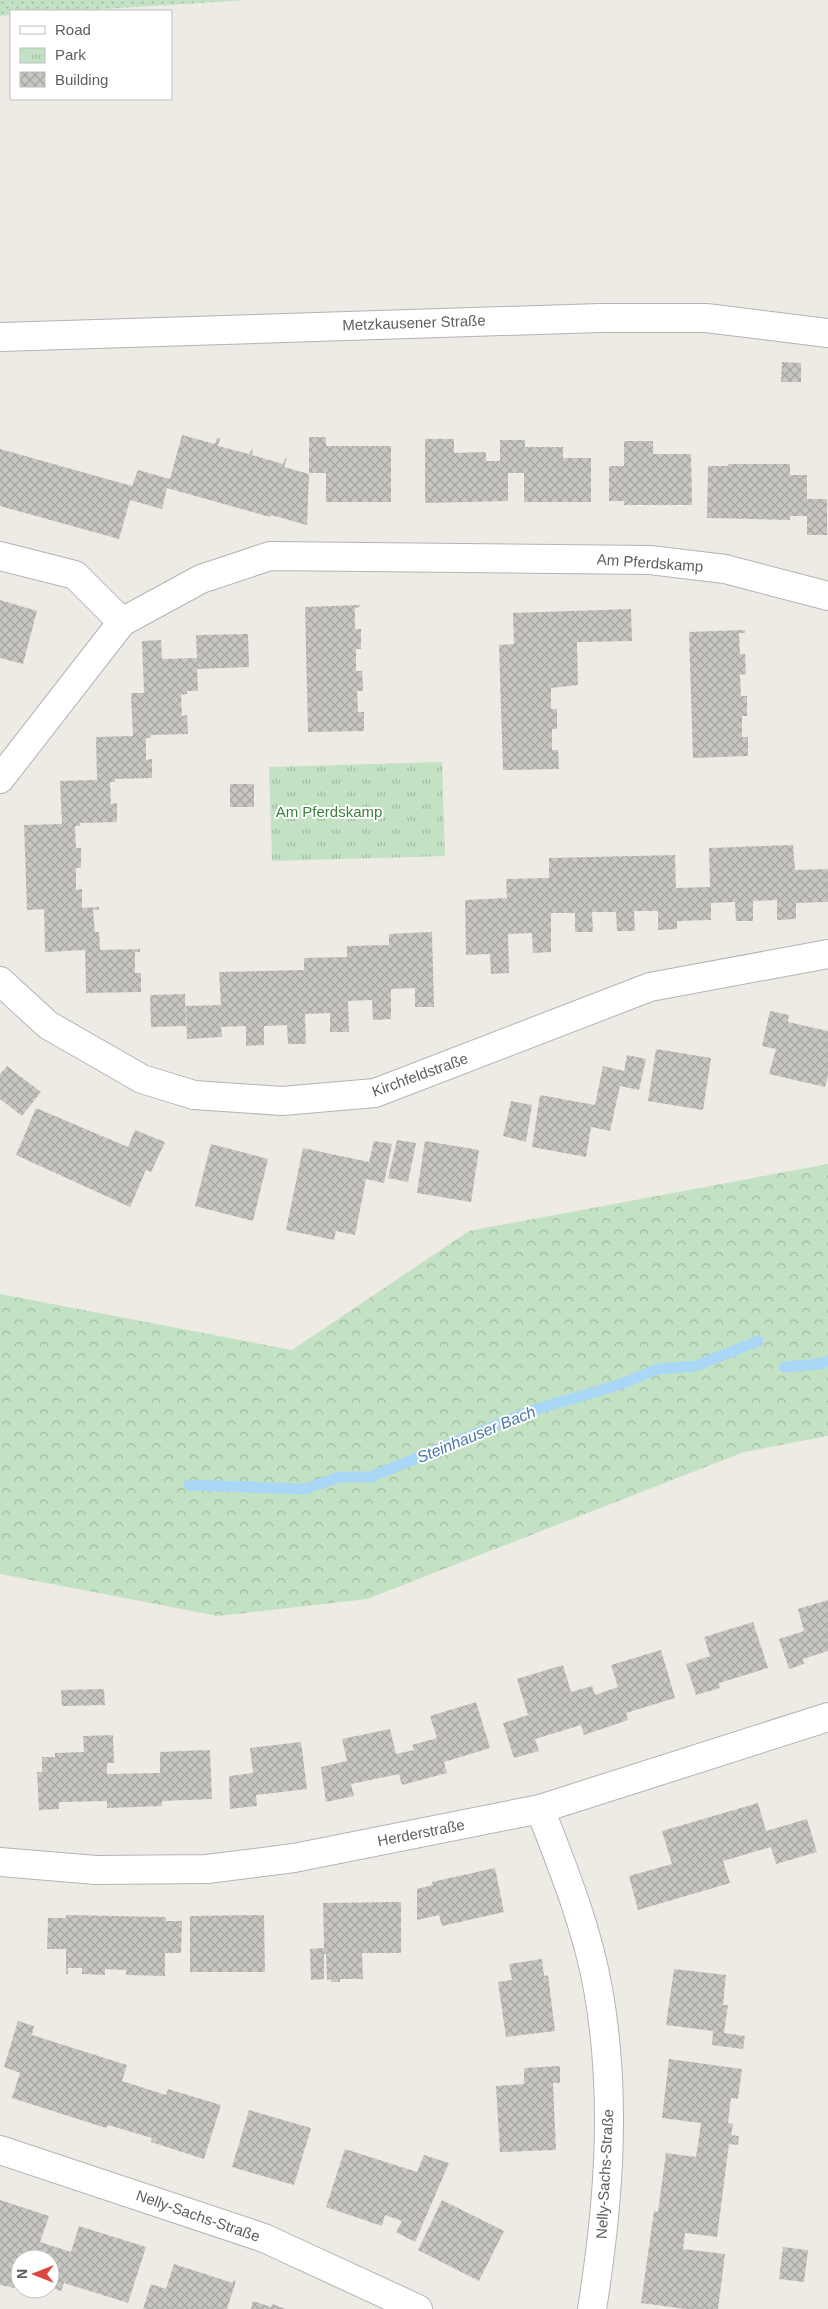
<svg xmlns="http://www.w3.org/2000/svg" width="828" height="2309" font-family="Helvetica,sans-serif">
<defs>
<pattern id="grass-dots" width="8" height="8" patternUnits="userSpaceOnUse" patternTransform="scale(1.25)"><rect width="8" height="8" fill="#c3e2c3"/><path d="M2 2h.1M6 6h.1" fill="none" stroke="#a2baa2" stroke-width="1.8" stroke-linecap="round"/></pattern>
<pattern id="forest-crowns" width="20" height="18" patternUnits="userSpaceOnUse" patternTransform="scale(1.25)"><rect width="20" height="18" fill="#c3e2c3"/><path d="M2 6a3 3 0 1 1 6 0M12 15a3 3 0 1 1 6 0" fill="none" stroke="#a2baa2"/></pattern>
<pattern id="park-tufts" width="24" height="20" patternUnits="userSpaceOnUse" patternTransform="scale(1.25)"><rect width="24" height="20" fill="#c3e2c3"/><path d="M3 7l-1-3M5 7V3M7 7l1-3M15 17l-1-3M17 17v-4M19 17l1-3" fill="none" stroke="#a2baa2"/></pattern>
<pattern id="building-cross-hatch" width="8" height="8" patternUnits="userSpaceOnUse" patternTransform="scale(1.25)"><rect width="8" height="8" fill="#c8c6c0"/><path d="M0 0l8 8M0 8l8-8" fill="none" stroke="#a6a4a0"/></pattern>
</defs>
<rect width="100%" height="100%" fill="#edebe4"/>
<!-- grass -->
<path fill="url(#grass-dots)" d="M0 0H247L72 11H11V15L0 16Z"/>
<!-- forest -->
<path fill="url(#forest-crowns)" d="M828 1164V1436L744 1452 367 1599 218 1616 0 1574V1294L292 1350 469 1231Z"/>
<!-- park -->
<path fill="url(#park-tufts)" d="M442 762 445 856 272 861 269 767Z"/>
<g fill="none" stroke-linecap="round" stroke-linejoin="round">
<!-- stream -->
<path stroke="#aad7f6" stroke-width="11" d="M784 1367 820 1364 828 1361
M189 1485 304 1489 340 1477H371L527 1412 618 1385 658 1369 696 1366 758 1341"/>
</g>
<!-- building -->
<path fill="url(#building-cross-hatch)" d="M782 362 801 363V382H781Z
M182 435 215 444 217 438 220 439 218 446 249 454 253 448 252 455 283 464 285 458H287L284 467 309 474 307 525 271 515 270 517 167 488 162 509 130 500 119 539 0 506V449L132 486 138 470 170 479Z
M309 437H326V446H391V502H326V473H309Z
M425 439H454V453L486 452V461H500V440H525V447H563V458H591V502H524V473H508V501L425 503Z
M624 441H653V454H691L692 505H624V501H609V466H624Z
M728 464H790V475H807V499H827V535H807V516H790V520L707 518 708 466H728Z
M0 600 37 611 23 664 0 658Z
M360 605V607L355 608V629H361V649H356V671H362L363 688V691H357L358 712H364V731L308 732 305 607Z
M631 609 632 641 577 642 578 685 551 688V709H557V729H552V750H558L559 769 503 770 499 645 514 644 513 613Z
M745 630V633H739L740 654H745L746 674 740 675 741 696H747V716H742V737H748V756L693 758 689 632Z
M248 634 249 667 197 669 198 691H187V694L181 695 182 716 187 715 188 734 151 735V738H146V760L152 759V778L115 779V782H110L111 804 117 803V822L80 823V826H75L76 848H81V868H76V890L82 889V908L99 907V910H93L95 932H99L100 950 140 949V952H135V973H141V992L86 993 85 950 45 952 44 909 27 910 24 825 62 824 60 781 97 780 96 737 133 736 131 693H144L142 641 161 640 162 659 197 658 196 635Z
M230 784H254V807H230Z
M793 845 795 870 828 869V902L796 903V919L777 920V900L753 901V921H736L735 902 711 903V920L677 921V929L658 930V911H634L635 931H617L616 912H592L593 932H575V913H551V952L533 953 532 933 508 934 509 973 491 974 490 954 466 955 465 900 507 898 506 879 549 878V858L675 855 676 888 710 887 709 848Z
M432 932 434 1007H415V988L391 989V1019L373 1020 372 1000 348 1001 349 1032H330V1013L305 1014 306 1044H288L287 1025 264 1026V1045L246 1046V1026L221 1027 222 1037 187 1039 186 1006 221 1005 219 972 304 970V958L347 957V946L389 945V934Z
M185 994 186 1026 151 1027 150 995Z
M770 1011 789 1015 788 1022 828 1031V1075L825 1087 769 1074 776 1049 762 1046Z
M656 1049 711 1058 703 1110 648 1101Z
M627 1055 646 1059 639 1090 620 1086 610 1131 591 1127 586 1157 532 1147 540 1095 595 1105 603 1066 624 1071Z
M7 1066 41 1092 22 1116 0 1099V1074Z
M511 1101 532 1105 526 1142 503 1136Z
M36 1108 128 1147 135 1130 165 1142 151 1172 146 1170 130 1207 16 1155Z
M397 1140 416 1143 408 1182 388 1178Z
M374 1141 392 1144 384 1183 366 1179 355 1235 336 1231 334 1240 286 1230 303 1148 369 1162Z
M425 1141 479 1150 471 1202 417 1193Z
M211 1144 268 1159 253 1221 195 1206Z
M828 1600V1651L803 1659 804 1664 789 1669 779 1639 804 1631 798 1609Z
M753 1622 768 1668 719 1683 720 1688 696 1695 686 1664 710 1656 704 1637Z
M661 1650 675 1698 626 1713 628 1720 584 1735 581 1725 535 1739 539 1751 514 1758 503 1723 528 1715 517 1679 563 1665 571 1692 592 1686 595 1695 618 1687 611 1665Z
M104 1689 105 1705 62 1706 61 1690Z
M476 1702 490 1748 444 1762 447 1773 402 1785 399 1774 351 1784 354 1796 326 1802 321 1767 347 1761 342 1739 390 1729 396 1754 414 1750 412 1745 437 1738 430 1716Z
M113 1735 114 1763H107V1774L160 1773V1752L210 1750 212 1799 162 1801V1806L107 1808V1801L59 1802V1809L39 1810 37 1772H42V1757H55V1753L84 1752 83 1736Z
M301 1742 307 1789 256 1795 257 1806 230 1809 229 1776 253 1773 250 1748Z
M758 1803 766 1831 807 1819 817 1852 776 1864 771 1847 723 1861 730 1883 638 1910 629 1876 672 1864 662 1831Z
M495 1868 504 1912 442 1926 439 1915 417 1920V1889L433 1885 432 1882Z
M401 1902V1953H362L363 1979H340V1982H332L331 1979 327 1980 326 1954H324V1979L311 1980 310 1949 324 1948 323 1903Z
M66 1915 166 1917V1921H182L181 1953H165V1976L126 1975V1970L105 1969V1975L82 1974V1968H68V1974H66V1949H47L48 1918H66Z
M264 1915 265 1972H190V1916Z
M542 1959 544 1976 548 1975 555 2031 506 2037 498 1982 512 1980 509 1964Z
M674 1969 726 1975 723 2005H728L724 2033 745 2036 743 2049 712 2045 713 2031 666 2025Z
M18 2021 34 2026 32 2035 127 2065 122 2081 166 2095 168 2089 221 2105 204 2159 151 2142 152 2138 108 2125 106 2128 12 2098 20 2073 4 2067Z
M669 2059 742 2069 738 2099 731 2098 728 2123 733 2124 731 2135 739 2136 738 2145 729 2144 717 2237 685 2233 683 2249 725 2254 718 2309H685L641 2303 654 2211 658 2212 666 2153 696 2157 701 2123 662 2118Z
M560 2066V2083H553L556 2150 500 2152 496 2086 524 2084V2068Z
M249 2110 311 2128 294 2185 232 2167Z
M345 2149 417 2172 424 2155 449 2163 415 2242 396 2232 402 2221 385 2215 382 2226 326 2207Z
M0 2200 49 2216 40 2242 71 2252 79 2226 146 2247 128 2303 64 2283 61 2291 50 2287V2259H20V2289L0 2285Z
M442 2200 504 2231 479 2281 418 2250Z
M783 2247 808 2250 804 2282 779 2279Z
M174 2264 233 2283V2280L236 2281 227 2309H143L151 2284 166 2289Z
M253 2301 271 2307 272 2304 286 2309H251Z"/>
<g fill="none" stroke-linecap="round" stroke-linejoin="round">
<!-- street casing -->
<g stroke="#b1b4b8" stroke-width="30">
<path id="street" d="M0 556 75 575 122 622
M0 779 122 622 201 579 270 556 650 560 725 569 828 596
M0 981 48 1025 142 1079 194 1095 282 1101 375 1093 650 987 828 954
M540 1809C563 1868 587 1927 598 1989 617 2095 609 2203 592 2309
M0 1862 96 1870 207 1869 294 1858 540 1809 828 1717
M0 2150 264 2238 418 2309"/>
</g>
<!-- secondary casing -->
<g stroke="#b0b3b7" stroke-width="30">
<path id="secondary" d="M0 337 600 318H706L828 333"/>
</g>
<!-- street -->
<use href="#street" stroke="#fff" stroke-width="28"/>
<!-- secondary -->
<use href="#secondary" stroke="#fff" stroke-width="28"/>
</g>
<g text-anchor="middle" stroke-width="4" stroke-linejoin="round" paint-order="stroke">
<!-- street labels -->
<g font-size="15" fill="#5c5f63" stroke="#fff">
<text transform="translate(414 323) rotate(-2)" y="5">Metzkausener Straße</text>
<text transform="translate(650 563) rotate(4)" y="5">Am Pferdskamp</text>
<text transform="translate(420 1075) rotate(-20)" y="5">Kirchfeldstraße</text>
<text transform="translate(421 1833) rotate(-11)" y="5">Herderstraße</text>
<text transform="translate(605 2174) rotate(-87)" y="5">Nelly-Sachs-Straße</text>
<text transform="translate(198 2216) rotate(19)" y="5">Nelly-Sachs-Straße</text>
</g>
<!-- park labels -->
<g font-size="15" fill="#3d813f" stroke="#fff">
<text x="329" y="817">Am Pferdskamp</text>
</g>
<!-- water labels -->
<g font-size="16" font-style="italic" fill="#4978a6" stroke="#fff">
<text transform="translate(476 1434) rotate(-22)" y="6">Steinhauser Bach</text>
</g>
</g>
<!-- legend -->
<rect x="10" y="10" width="162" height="90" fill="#ffffff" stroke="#bebfc1"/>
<rect x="20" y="26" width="25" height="8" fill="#ffffff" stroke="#bebfc1"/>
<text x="55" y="35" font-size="15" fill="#5c5f63">Road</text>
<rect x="20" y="48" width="25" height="15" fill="url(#park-tufts)" stroke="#bebfc1"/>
<text x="55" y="60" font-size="15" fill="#5c5f63">Park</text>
<rect x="20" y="72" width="25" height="15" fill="url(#building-cross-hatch)" stroke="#bebfc1"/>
<text x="55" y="85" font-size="15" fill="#5c5f63">Building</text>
<!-- north arrow -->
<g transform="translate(35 2274) rotate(270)"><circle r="24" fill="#ffffff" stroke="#bebfc1"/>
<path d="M0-4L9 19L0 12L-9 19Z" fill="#d8483f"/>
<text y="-8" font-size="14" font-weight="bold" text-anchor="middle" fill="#5c5f63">N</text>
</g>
</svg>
